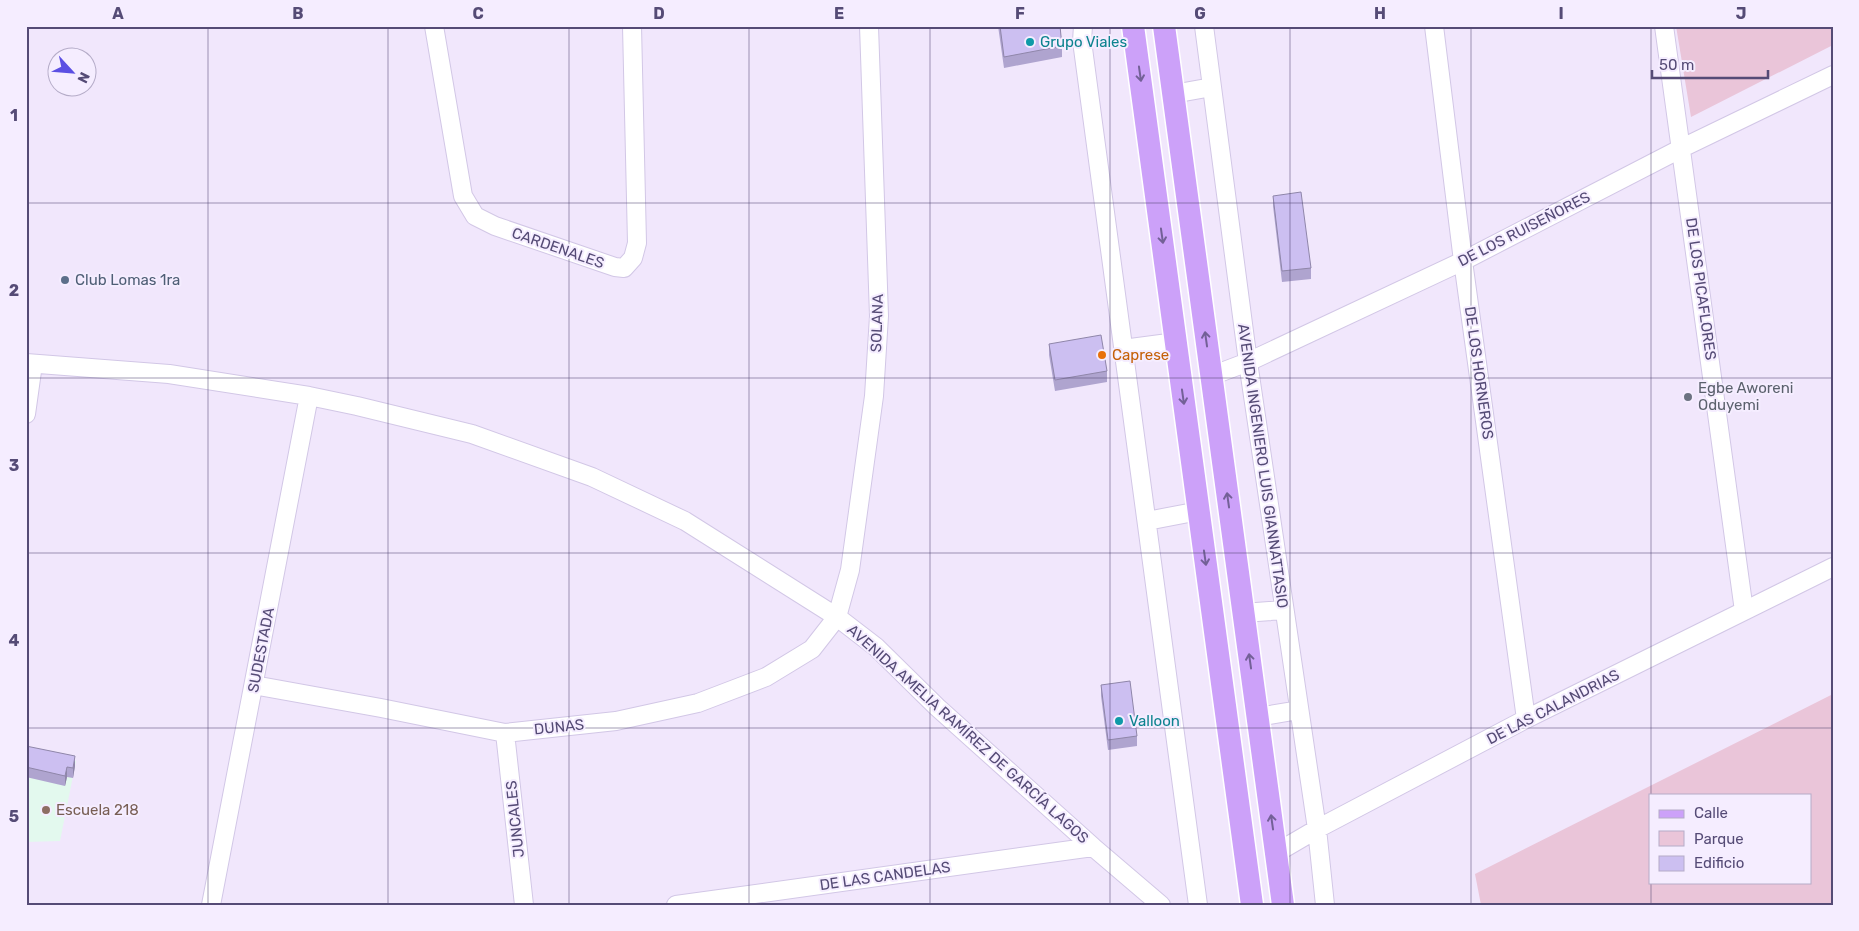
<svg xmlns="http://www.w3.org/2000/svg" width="1859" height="931" font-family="Rubik,sans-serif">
<rect width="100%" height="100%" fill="#f1e7fc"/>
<!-- education -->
<path fill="#e3f9ee" d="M26 751 76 761 60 841 26 842Z"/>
<!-- green -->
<path fill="#eac5d9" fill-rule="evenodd" d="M1676 26H1833V45L1691 117Z
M1833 694V905H1481L1475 874ZM1650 795H1810V882H1650Z"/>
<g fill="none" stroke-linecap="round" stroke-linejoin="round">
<!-- minor casing -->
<g stroke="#d2c7e6" stroke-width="20">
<path id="minor" d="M434 26 463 196 475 216 495 226 615 267 624 268 633 258 637 243 632 26
M1083 26 1082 41 1198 905
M1204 26 1248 362 1317 829 1325 905
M1434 26 1463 261 1526 719
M1664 26 1744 611
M1173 94 1212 87
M1123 349 1176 342
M26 363 169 374 309 396 357 406 472 434 592 477 685 521 837 617 876 647 937 707 1093 847 1161 905
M1211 376 1248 362 1463 261 1682 148 1833 75
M26 414 33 364
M1147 521 1199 511
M1243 613 1284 610
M254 685 381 708 505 733 616 721 698 703 766 677 812 649 837 617 850 570 874 396 879 316 869 26
M1258 717 1299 710
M505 733 524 905
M1276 853 1317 829 1526 719 1833 567
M211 905 309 396
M676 905 1093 847"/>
</g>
<!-- major casing -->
<g stroke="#fff" stroke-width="25">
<path id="major" d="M1133 26 1252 905
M1164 26 1283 905"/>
</g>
<!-- minor -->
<use href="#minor" stroke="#fff" stroke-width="18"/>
<!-- major -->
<use href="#major" stroke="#cca1f9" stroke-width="22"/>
</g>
<!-- wall -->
<path fill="#afa4cf" d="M998 26H1060L1062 46V57L1004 68Z
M1273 196 1311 268V279L1282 282 1273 206Z
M1049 344 1107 371V382L1055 391 1049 355Z
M1101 685 1137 736V746L1108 750 1101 696Z
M26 746 75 766 73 778 67 777 65 786 26 777Z"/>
<!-- shaded-wall -->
<path fill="#8f86a9" d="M75 756V766L73 778V768Z
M67 767V777L65 786V776Z"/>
<!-- building -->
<path fill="#ccbff1" stroke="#8f86a9" d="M1000 26H1060L1062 46 1004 57Z
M1301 192 1311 268 1282 271 1273 196Z
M1101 335 1107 371 1055 380 1049 344Z
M1130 681 1137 736 1108 740 1101 685Z
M26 746 75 756 73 768 67 767 65 776 26 767Z"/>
<!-- one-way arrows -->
<defs><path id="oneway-shaft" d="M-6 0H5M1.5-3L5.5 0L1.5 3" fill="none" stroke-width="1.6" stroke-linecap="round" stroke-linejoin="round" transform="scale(1.25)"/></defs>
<g stroke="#736097">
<use href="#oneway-shaft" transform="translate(1140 74) rotate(82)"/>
<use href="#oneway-shaft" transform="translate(1162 236) rotate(82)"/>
<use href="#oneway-shaft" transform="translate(1206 339) rotate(-98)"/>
<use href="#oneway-shaft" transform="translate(1183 397) rotate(82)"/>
<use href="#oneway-shaft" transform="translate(1228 500) rotate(-98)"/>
<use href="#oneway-shaft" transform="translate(1205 558) rotate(82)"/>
<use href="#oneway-shaft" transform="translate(1250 661) rotate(-98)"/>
<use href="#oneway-shaft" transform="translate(1272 822) rotate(-98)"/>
</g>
<!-- grid -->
<path fill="none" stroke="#554b76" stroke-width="1" stroke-opacity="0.55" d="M208 26V905M388 26V905M569 26V905M749 26V905M930 26V905M1110 26V905M1290 26V905M1471 26V905M1651 26V795M26 203H1833M26 378H1833M26 553H1833M26 728H1833M1651 882V905"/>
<!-- markers -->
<g fill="#0f9aa8" stroke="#f5edff" stroke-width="2">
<circle cx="1030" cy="42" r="5"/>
<circle cx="1119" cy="721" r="5"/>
</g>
<circle fill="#5c6f8a" stroke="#f5edff" stroke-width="2" cx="65" cy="280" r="5"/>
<circle fill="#e8710a" stroke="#f5edff" stroke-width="2" cx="1102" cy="355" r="5"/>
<circle fill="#6b7280" stroke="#f5edff" stroke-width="2" cx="1688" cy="397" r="5"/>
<circle fill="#8d6e63" stroke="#f5edff" stroke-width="2" cx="46" cy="810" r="5"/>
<g text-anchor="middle" stroke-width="4" stroke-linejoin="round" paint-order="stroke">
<!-- culture labels -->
<g font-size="15" fill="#0d838f" stroke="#f5edff" text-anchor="start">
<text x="1040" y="47">Grupo Viales</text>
<text x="1129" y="726">Valloon</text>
</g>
<!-- street labels -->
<g font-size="15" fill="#554b76" stroke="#f5edff">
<text transform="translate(1524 229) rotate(-27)" y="5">DE LOS RUISEÑORES</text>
<text transform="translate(558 248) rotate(19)" y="5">CARDENALES</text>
<text transform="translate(1701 289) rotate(82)" y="5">DE LOS PICAFLORES</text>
<text transform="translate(877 323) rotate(-88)" y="5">SOLANA</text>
<text transform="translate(1479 373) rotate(82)" y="5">DE LOS HORNEROS</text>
<text transform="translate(1263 466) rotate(82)" y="5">AVENIDA INGENIERO LUIS GIANNATTASIO</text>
<text transform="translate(261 650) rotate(-79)" y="5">SUDESTADA</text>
<text transform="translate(1553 707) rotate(-27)" y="5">DE LAS CALANDRIAS</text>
<text transform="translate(559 727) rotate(-6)" y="5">DUNAS</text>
<text transform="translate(968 734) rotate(42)" y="5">AVENIDA AMELIA RAMÍREZ DE GARCÍA LAGOS</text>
<text transform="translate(515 819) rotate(-96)" y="5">JUNCALES</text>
<text transform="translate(885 876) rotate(-8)" y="5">DE LAS CANDELAS</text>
</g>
<!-- service labels -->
<g font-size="15" fill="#4e5e75" stroke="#f5edff" text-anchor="start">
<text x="75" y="285">Club Lomas 1ra</text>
</g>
<!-- food labels -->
<g font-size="15" fill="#c56008" stroke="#f5edff" text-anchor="start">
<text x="1112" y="360">Caprese</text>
</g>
<!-- worship labels -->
<g font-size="15" fill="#5b616d" stroke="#f5edff" text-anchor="start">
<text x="1698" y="393">Egbe Aworeni<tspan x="1698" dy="17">Oduyemi</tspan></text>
</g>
<!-- education labels -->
<g font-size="15" fill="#785e54" stroke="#f5edff" text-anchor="start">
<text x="56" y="815">Escuela 218</text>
</g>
</g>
<!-- border -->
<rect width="1859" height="931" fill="none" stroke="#f5edff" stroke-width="55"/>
<!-- legend -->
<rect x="1649" y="794" width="162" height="90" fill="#f5edff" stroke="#b5acc8"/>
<rect x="1659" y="810" width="25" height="8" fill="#cca1f9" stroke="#b5acc8"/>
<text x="1694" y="818" font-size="15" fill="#554b76">Calle</text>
<rect x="1659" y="831" width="25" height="15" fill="#eac5d9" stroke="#b5acc8"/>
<text x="1694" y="844" font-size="15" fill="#554b76">Parque</text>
<rect x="1659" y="856" width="25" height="15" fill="#ccbff1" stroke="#b5acc8"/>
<text x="1694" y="868" font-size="15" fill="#554b76">Edificio</text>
<!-- north arrow -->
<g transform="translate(72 72) rotate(116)"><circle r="24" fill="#f5edff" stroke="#b5acc8"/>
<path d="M0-4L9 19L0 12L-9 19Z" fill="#5b4fe3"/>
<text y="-8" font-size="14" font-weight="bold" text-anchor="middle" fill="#554b76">N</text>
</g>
<!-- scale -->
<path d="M1652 70v8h116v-8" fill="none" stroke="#554b76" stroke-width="2.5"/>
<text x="1659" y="70" font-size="15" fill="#554b76" stroke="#f5edff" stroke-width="4" paint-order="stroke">50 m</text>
<rect x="28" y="28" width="1804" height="876" fill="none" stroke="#554b76" stroke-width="2"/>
<g font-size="16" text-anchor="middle" font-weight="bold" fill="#554b76">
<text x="118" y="19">A</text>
<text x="298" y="19">B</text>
<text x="478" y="19">C</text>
<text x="659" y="19">D</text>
<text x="839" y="19">E</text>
<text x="1020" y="19">F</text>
<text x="1200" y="19">G</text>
<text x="1380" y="19">H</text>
<text x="1561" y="19">I</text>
<text x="1741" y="19">J</text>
<text x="14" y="121">1</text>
<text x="14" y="296">2</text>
<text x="14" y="471">3</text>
<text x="14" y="646">4</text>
<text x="14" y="822">5</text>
</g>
</svg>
